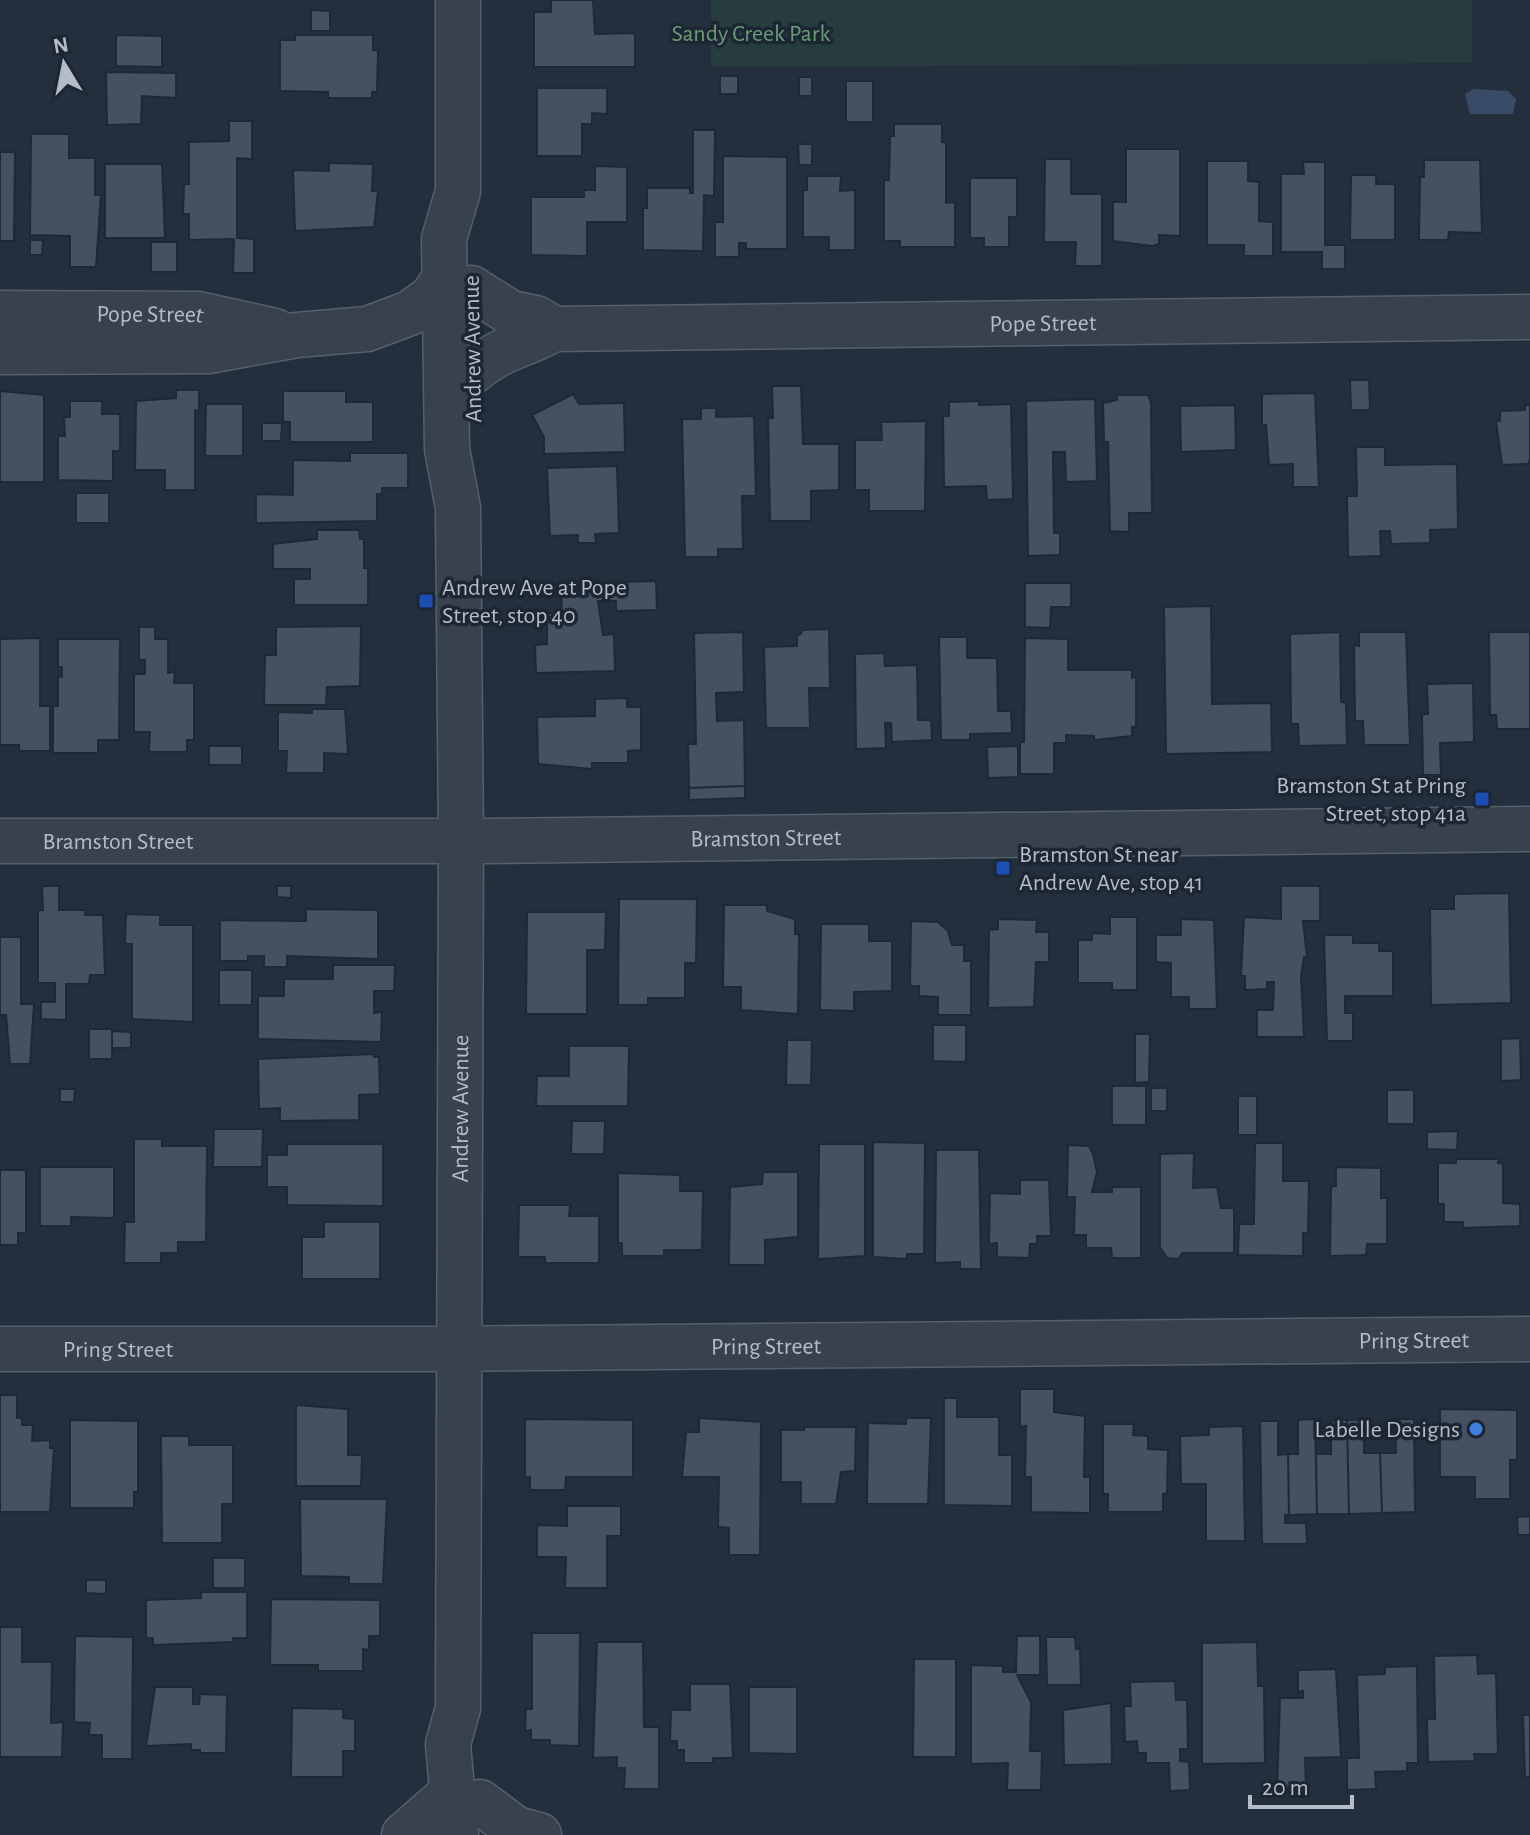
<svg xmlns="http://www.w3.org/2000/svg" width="1530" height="1835" font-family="'Alegreya Sans',sans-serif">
<rect width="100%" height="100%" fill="#242f3e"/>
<!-- green -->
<path fill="#263c3f" d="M711 0H1472V63L711 67Z"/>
<!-- water -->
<path fill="#394c67" d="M1474 89 1508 91 1516 99 1513 114H1470L1465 94Z"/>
<!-- building -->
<path fill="#455162" stroke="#1f2835" stroke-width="2" d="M551 0H593L595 34 635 33V67H534V12H551Z
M311 10 330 11V31H311Z
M116 35 162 36V67L116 66Z
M295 35H373V50H378L377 92H372V98H328V92L280 91V40H295Z
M106 72 176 73V98L142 96 141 124 107 125Z
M720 76H738V94H720Z
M799 77H812V96H799Z
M846 81H873V122H846Z
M537 88H607V114L592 113V124H582V156H537Z
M229 121H252V159L237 158V238L254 239V273H233L234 239 189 240V214H183L184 184H189V142L229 141Z
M894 124H942V142H946V203L955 202V247H900V241H884V180H889L890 136H894Z
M693 130H715L714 196 704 195 703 251 643 250V208H647V188H690V193H693Z
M31 134H69V158H95V195H101L96 267H70V236L30 235Z
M798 144H812V165H799Z
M1126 149H1180V236L1159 235V244L1152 246 1113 241V202H1126Z
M0 152H15L14 241H0Z
M723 156 787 157V249H746V243H739V257H715V222H723Z
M1045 159H1071V194H1102V266H1075L1076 242H1044Z
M1424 160H1480L1482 233 1449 232 1448 240H1419L1420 177H1424Z
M1207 161H1248V181L1259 182V221L1273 222V256H1244V245H1207Z
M1303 162H1325V245H1345V269H1322V252H1281V174H1304Z
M329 163 373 164 372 191H378L374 227 295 231 293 170 329 171Z
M105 164H162L165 238H105Z
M595 166 627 167V222H587V256L531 255V197H584V190H595Z
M1351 175H1376V184H1395V240H1350Z
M807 176H841L840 191 855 190V250H829V237H803V190H807Z
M970 178H1017V217H1009V247H984V238H970Z
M30 240H43L42 255H30Z
M151 242H177V272H151Z
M1350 380H1369L1370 410H1351Z
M772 386H801L803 444H839V490L811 491V521H770L768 418H773Z
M176 390H199V411L195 410V490H165V470H135L136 401 176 398Z
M0 391 44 395V482H0Z
M283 391H346V402H373V442H290V422H283Z
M1315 393 1319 487H1293V464L1269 465 1266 425H1262V394Z
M573 394 579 404 624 403 625 452 544 454V437L532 415Z
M1117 395H1148L1151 403 1152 513H1129V532L1110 531 1108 442H1104L1103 403 1117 400Z
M1095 399 1097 481 1066 482 1065 452H1053L1054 533H1060V555L1028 556 1026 401Z
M70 401H102V414H120V451H113V481L58 480V436H65L64 417H70Z
M979 401V405L1011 404 1013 499 987 500 986 486 944 487 943 416H949V402Z
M206 404H243V456H205Z
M1235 405 1236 450 1181 452 1180 406Z
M1525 405H1530V459L1528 464 1502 465 1496 421H1500V411L1525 410Z
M701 408H716V417L754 416 756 496H742L743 549H718V557H685L682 419H701Z
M926 421 925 511H869V490H855V440H882L881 422Z
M262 423H282L281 441H262Z
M1356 447H1385V465L1457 464 1458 529 1430 530V543L1391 544 1390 531H1380L1381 556 1348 557 1347 496H1357Z
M350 453H408V488H382V494H377V521L256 523V494L293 495V460L350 461Z
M617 466 619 533 595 534 596 543H578V535L550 536 547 468Z
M76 493H109V523H76Z
M317 530H359L360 539H364V568H368V605H294V579H310V569H273V544L317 539Z
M656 581 657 610 616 611V601H598L603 635 614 634 615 671 536 673 535 645 547 644V613H562L561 597 588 596 587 583Z
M1025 583H1071V607H1051L1050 628 1025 627Z
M1211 606 1212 704 1271 703 1272 752 1166 754 1164 607Z
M361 626 360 686 327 687 326 705H264L265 655H276V627Z
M139 627H155V639H168V673L175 672 174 683H194V740H187V752H149L150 732H134V674H145V660H139Z
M829 629 830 688H809L810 728H766L764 647 797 646V635L801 634 802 630Z
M743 632 744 692 716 693 717 721 744 720 745 786 689 788 688 744H696L694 633Z
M1340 632 1341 702 1346 703 1347 745 1299 746 1298 724H1291L1290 634Z
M1359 632H1406L1410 745H1364L1363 721H1355L1354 645 1359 646Z
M1489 632H1530V729H1497L1496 715H1490Z
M939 637H967V658H997L998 711H1011L1012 733 970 734V740H941Z
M40 638V706H50V751H19V745H0V639Z
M1025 638 1068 639V670H1132V678L1136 677V727H1132V736L1094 740V736L1066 735V743H1054V774H1020V742H1024Z
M58 639H120L119 740H98V753H53V706H58V676L62 677V667H58Z
M884 653 885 666 917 665 918 720H931L932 740 892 742 891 723H885L886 748 856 749 855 654Z
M1473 683 1474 742 1440 743 1441 775H1423L1422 714H1428L1427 684Z
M627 698V707H641V750L628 751V763H592V769L538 764 537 717 595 716V699Z
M312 709H345L348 754 324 753V773H286L287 751H278V712L312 713Z
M209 746H242V765H209Z
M1018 746V777L988 778 987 747Z
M745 786V798L689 800V788Z
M42 886H59V910H85V915H103L105 975H90L89 984H66V1020L41 1019V1002H55V983H38V910H43Z
M277 886H291V898L277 897Z
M1281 886H1320V921H1303L1307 957H1304L1301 977 1304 1037H1257V1010H1273L1274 982H1267V989L1245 990V976H1241L1244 917 1281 919Z
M1509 893 1511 1003 1431 1005 1430 909H1454V894Z
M619 899H697L696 963H685V998H648V1005H618Z
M724 905H767V911L795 919V934H799L798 1014 741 1010V987H723Z
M306 909 378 910V959L287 956V967H264V956H248V961H220V920L306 921Z
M527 912H606L605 950H587V1014H526Z
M126 914 160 915V925H193V1022L132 1019V944H125Z
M1110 917H1137V990H1112V983H1078V940H1092V933L1110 934Z
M998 919 1037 920 1036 932H1049V962H1036L1034 1007 988 1008 989 930 998 929Z
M1181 919 1214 920 1217 1009H1189V997H1171V963L1156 962V935H1181Z
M911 921 938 922 948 931 952 945H964V961H971V1015H938V997L919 996V986H910Z
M821 924H869V941H892V991L854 992V1011L820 1010Z
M1324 935H1353V943H1379V951H1393V996H1345V1013H1353V1041H1327Z
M0 937H21V1004H34L30 1064H10L6 1015H0Z
M333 965H395L394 991H374V1013L382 1012 381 1042 258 1039V996H284V979H333Z
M219 970H252V1005H219Z
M933 1025H966V1062L933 1061Z
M89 1029H112V1059H89Z
M112 1031 131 1032V1048H112Z
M1135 1034H1150L1149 1082 1135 1083Z
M1520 1038 1521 1080 1501 1081V1039Z
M787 1040H812L811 1085H786Z
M569 1046H629L628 1106H536L537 1076H569Z
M374 1054V1057H379L380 1094 359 1095V1120L280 1121V1108L259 1109 258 1059Z
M1112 1086H1146V1125H1112Z
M1151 1088H1167V1111H1151Z
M60 1089H75L74 1102H60Z
M1387 1090H1414V1124H1387Z
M1238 1096H1257V1135H1238Z
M572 1121H605L604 1154H571Z
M214 1129H263L262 1167H213Z
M1458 1131 1457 1150 1427 1149V1132Z
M134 1139H162V1146H207L206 1242H178V1253H161V1263H124L125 1222H134Z
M873 1142 925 1143 924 1254H907L906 1259 873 1257Z
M1255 1143H1283V1181H1309L1308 1233H1303V1256L1238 1255 1239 1224H1254Z
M287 1144H383V1206L287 1205V1187H267V1155H287Z
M819 1144H865V1256L818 1259Z
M1068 1145 1089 1146 1093 1154 1097 1172 1092 1192H1112V1187H1141V1258H1112L1111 1248H1086V1235H1074L1075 1197H1067Z
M936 1150H979L981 1269H960V1262L935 1263Z
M1194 1153 1193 1188 1217 1187 1221 1208H1234V1253H1182L1179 1259 1167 1258 1160 1247V1154Z
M1456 1159H1499L1498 1163 1503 1164V1203L1520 1204V1226L1463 1228V1222H1444V1204H1438V1163H1456Z
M40 1167H114V1218L71 1217V1226H40Z
M1336 1167 1381 1168V1198H1387V1244H1367L1366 1255 1330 1256 1331 1187 1336 1186Z
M0 1170H26V1233H18V1245H0Z
M763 1172H798V1237L765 1240V1265H729L730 1187 762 1184Z
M618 1173 680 1175V1191H703L702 1250H664V1256H622V1243H618Z
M1020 1180H1049L1051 1236H1037V1244H1030L1029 1258 997 1257V1243L989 1244 990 1193 1020 1194Z
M519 1205H570L569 1216H599V1263H545V1257H518Z
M324 1222H380V1279H302V1237H324Z
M1020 1389H1054V1412L1085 1416 1084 1477H1090V1513L1031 1512V1477H1025L1026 1426 1020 1427Z
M0 1395H17V1418H22V1425H33L32 1441 50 1440V1448H54L50 1512H0Z
M944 1398H957V1417H999V1455H1012V1506L944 1505Z
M296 1405 348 1409V1455H362L361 1486H296Z
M1440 1409 1517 1410V1460H1510V1499H1475V1477H1440Z
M699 1418 761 1422 760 1555H729V1528L718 1527 719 1477H682L686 1432H699Z
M906 1418H931L928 1504H867L868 1423 906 1424Z
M525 1419 633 1420V1477H566L565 1490H530V1477H525Z
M1315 1419 1317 1514 1289 1515 1288 1454H1298V1420Z
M1395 1419H1414L1415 1512 1382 1513 1380 1453H1396Z
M70 1420 138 1421V1492H134V1508H70Z
M1347 1420 1349 1514H1317L1316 1454H1331V1421Z
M1347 1420H1364V1453H1380L1382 1513 1349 1514Z
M1260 1421H1278V1455L1288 1454 1289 1515H1285V1523H1306L1307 1544H1262Z
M1103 1424H1134L1133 1435 1148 1436V1449L1168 1450 1167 1493 1163 1494V1512H1108V1494H1103Z
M1243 1426 1245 1541H1206V1484H1181L1180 1436 1209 1435V1427Z
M804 1427H856L855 1471 841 1472 836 1504H801V1482H781V1430H804Z
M161 1436H189V1445H233V1504H222V1543H162Z
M300 1499H387L383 1584H349V1577L301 1576Z
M567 1506H621V1536H607V1588H565L566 1557H537V1525L567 1526Z
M1530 1516V1535H1518L1517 1517Z
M213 1558H245V1588H213Z
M86 1580H106V1594L86 1593Z
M201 1592H247V1638H233V1642L153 1645V1638H146V1600L201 1598Z
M271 1599 380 1600V1636H369V1650L363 1649V1671H318V1665H270Z
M0 1627H22V1662H52L51 1723 63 1722 62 1757H0Z
M532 1633H580L579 1746 550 1745V1740H531V1730L525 1731 526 1709H532Z
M75 1636 133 1637 132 1759H102V1735H89L90 1723 74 1722Z
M1017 1636H1040V1675H1017L1031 1702 1030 1751H1042L1041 1790H1007L1008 1763 971 1764V1665L1003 1666V1672H1016Z
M1046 1637H1075L1076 1649 1080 1648 1081 1685H1047Z
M597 1642H643L644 1727H659V1789H624L625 1768H617V1757L593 1758Z
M1257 1642 1258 1686H1264L1265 1763 1202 1764V1643Z
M1477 1655 1478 1674 1496 1673 1498 1754H1474L1475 1761 1428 1762 1427 1719H1435L1434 1656Z
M914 1659H956V1757H913Z
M1417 1666 1418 1763H1407V1771L1375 1772 1376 1789 1347 1790V1758H1359L1357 1675 1385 1674V1667Z
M1336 1669 1341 1757 1305 1758 1306 1787 1277 1788 1280 1698H1303V1691L1298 1692V1670Z
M1175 1681 1176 1700H1187L1188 1749H1180V1761L1189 1762 1190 1790 1170 1791 1169 1763H1146V1753H1138L1137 1741 1125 1742 1124 1706H1131L1130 1682Z
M690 1684H730L733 1758H713V1763H684V1750H677V1741H670L671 1710H690Z
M155 1687H193V1704H199L200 1694 227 1695 226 1753H200V1750H191V1744L146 1746Z
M749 1687H797V1754L749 1753Z
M1111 1703 1112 1764 1064 1765 1063 1710Z
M292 1708 343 1709V1718L355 1719V1751H343V1777H291Z
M1523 1715H1530V1777H1525Z"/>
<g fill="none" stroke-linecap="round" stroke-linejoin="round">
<!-- minor casing -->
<g stroke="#565f6c" stroke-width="47">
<g id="minor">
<path d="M471 288 511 313 536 318 554 329"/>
<path id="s1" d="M0 313 198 314 275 331"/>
<path d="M0 352 208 351 297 335 367 329 410 313 432 297 444 279"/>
<path id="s2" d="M472 372C503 346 522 347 554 329L1530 317"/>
<path id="s3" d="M0 841H484L1530 829"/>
<path id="s4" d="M0 1349H435L1530 1339"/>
<path d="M480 1802 516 1829 539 1835"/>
<path d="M404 1835 451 1794"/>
<path id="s5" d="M456 1835 448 1744 458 1708 461 841 458 508 447 449 444 239 458 191V0"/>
</g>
</g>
<!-- minor -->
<use href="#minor" stroke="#38414e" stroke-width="44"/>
</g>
<!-- markers -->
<g fill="#1a4fb4" stroke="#1d2633" stroke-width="3">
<rect x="418" y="593" width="16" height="16" rx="4"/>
<rect x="1474" y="791" width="16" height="16" rx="4"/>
<rect x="995" y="860" width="16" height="16" rx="4"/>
</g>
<circle fill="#3f7fe0" stroke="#1d2633" stroke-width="3" cx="1476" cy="1429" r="8"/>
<g text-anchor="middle" stroke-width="7" stroke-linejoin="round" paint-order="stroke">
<!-- park labels -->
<g font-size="24" fill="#6b9a76" stroke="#1d2633">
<text x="751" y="41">Sandy Creek Park</text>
</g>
<!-- street labels -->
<g font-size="24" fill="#b4bcc9" stroke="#1d2633">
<text dy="8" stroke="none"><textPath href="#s1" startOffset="150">Pope Street</textPath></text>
<text dy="8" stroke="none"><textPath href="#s2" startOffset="582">Pope Street</textPath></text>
<text transform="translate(472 349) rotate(-91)" y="8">Andrew Avenue</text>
<text dy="8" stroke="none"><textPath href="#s3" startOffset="766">Bramston Street</textPath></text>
<text dy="8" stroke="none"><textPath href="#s3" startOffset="118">Bramston Street</textPath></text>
<text dy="8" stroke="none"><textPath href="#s5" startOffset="728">Andrew Avenue</textPath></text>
<text dy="8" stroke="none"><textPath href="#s4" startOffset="1414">Pring Street</textPath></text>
<text dy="8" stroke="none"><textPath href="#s4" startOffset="766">Pring Street</textPath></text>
<text dy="8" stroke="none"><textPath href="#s4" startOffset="118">Pring Street</textPath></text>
</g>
<!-- poi labels -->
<g font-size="24" fill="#b4bcc9" stroke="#1d2633" text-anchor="start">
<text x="442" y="595">Andrew Ave at Pope<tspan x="442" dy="28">Street, stop 40</tspan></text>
<text x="1466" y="793" text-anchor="end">Bramston St at Pring<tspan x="1466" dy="28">Street, stop 41a</tspan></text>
<text x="1019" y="862">Bramston St near<tspan x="1019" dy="28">Andrew Ave, stop 41</tspan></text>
<text x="1460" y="1437" text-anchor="end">Labelle Designs</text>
</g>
</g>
<!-- north arrow -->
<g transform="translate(64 64) rotate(350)" stroke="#1d2633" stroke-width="6" paint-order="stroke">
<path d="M0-6L14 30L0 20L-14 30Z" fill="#b4bcc9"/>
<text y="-12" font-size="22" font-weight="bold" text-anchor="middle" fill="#b4bcc9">N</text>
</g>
<!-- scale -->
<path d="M1250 1795v12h102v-12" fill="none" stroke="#b4bcc9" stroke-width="4"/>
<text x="1262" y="1795" font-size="24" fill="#b4bcc9" stroke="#1d2633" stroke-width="6" paint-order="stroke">20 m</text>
</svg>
